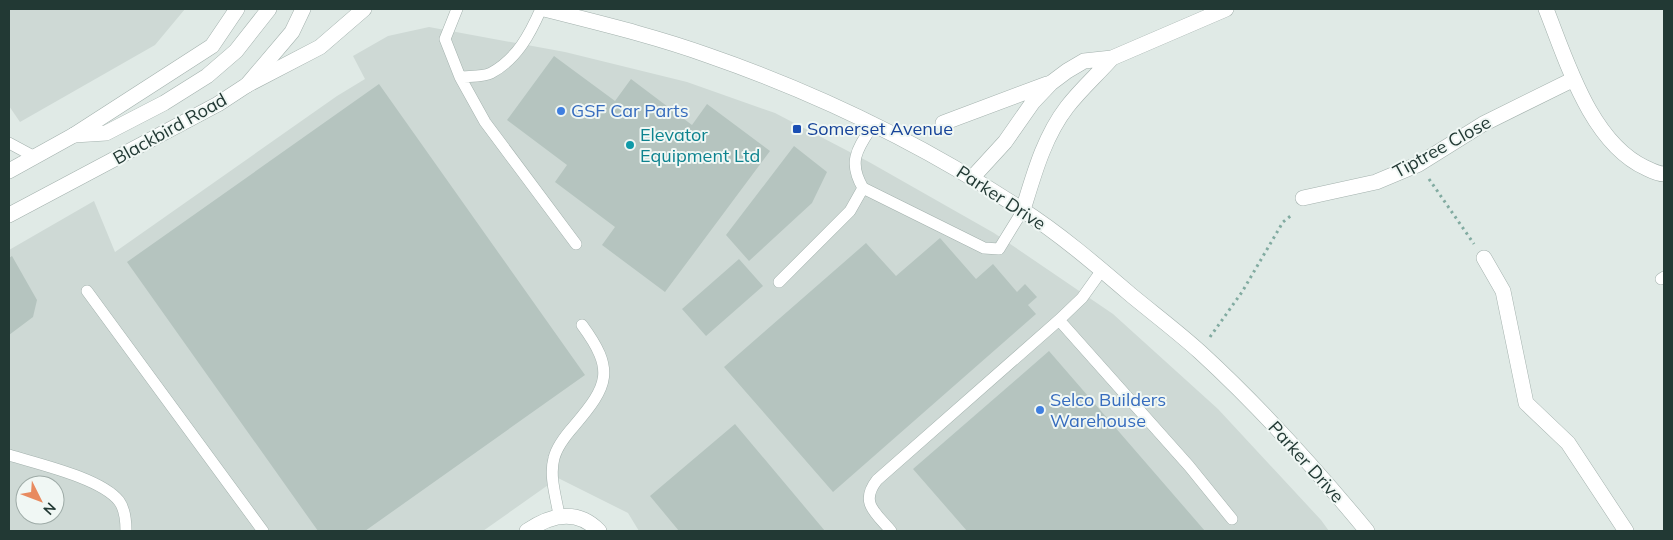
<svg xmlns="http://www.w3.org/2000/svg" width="1673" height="540" font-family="Mulish,sans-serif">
<rect width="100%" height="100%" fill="#e0eae6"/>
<!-- built -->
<path fill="#ced9d5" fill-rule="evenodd" d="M9 9H185L155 45 20 122 9 106Z
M429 27 565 52 687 82 775 113 869 162 994 233 1113 314 1218 409 1321 520 1329 531H639L628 513 558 478 483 531H9V250L94 201 115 252 337 96 365 79 353 56 388 36ZM25 485H55V515H25Z"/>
<!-- building -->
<path fill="#b5c4bf" d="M554 56 615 101 631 79 692 125 707 104 770 151 665 292 602 245 615 227 555 182 567 165 507 120Z
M379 84 585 375 365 531H318L127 262Z
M794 146 827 172 812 203 749 261 726 235Z
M940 238 976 279 993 264 1017 292 1025 284 1037 297 1028 305 1036 314 833 492 724 367 866 243 896 276Z
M12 256 37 300 33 317 9 335V258Z
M739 259 763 286 706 336 682 309Z
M1049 351 1205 531H967L913 469Z
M735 424 825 531H679L650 496Z"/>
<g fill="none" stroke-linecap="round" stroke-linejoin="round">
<!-- service casing -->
<g stroke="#a3b1ad" stroke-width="12">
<path id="service" d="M457 9 445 39 460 77 485 122 576 244
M460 77C469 76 484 77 491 73 517 59 530 34 541 9
M873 125C858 148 847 161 863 188L984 248 999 249 1023 210
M9 143 35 157
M1102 270 1082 298 1059 320 1189 466 1232 519
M1661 279 1664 277
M779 282 850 211 863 188
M87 291 263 531
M9 455C38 464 101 478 119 501 125 509 126 522 126 531
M559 515C556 497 549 476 554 458 557 446 566 435 574 426 609 385 615 370 582 325
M891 531C876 513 859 503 877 480L1059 320"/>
</g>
<!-- minor casing -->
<g stroke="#a3b1ad" stroke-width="16">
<path id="minor" d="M544 9C599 23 654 36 707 55 817 93 924 145 1021 209 1060 234 1096 265 1131 295 1154 314 1178 332 1200 352 1261 408 1315 468 1367 531
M1546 9C1567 62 1591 143 1646 168 1652 171 1658 174 1664 174
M247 85 320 47 364 9
M943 123 1047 84
M74 135 106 133 164 103 207 76 236 51 269 9
M972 178 1005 142 1033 102 1051 83 1067 71 1084 61 1112 58 1226 9
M1303 198 1376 182 1419 164 1483 124 1574 79
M1023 210C1034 174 1044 137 1067 107 1081 89 1097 75 1112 58
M1484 258 1503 291 1526 403 1568 443 1626 531
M527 531C550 515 577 508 599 531"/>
</g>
<!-- tertiary casing -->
<g stroke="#a3b1ad" stroke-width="16">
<path id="tertiary" d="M9 171 74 135 212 46 237 9
M9 215 218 104 247 85 292 32 303 9"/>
</g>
<!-- path -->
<path stroke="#82aba1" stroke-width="3" stroke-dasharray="2.5 4" stroke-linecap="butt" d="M1429 179 1474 244
M1210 337 1242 292 1283 222 1293 214"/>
<!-- service -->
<use href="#service" stroke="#fff" stroke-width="11"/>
<!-- minor -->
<use href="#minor" stroke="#fff" stroke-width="15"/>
<!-- tertiary -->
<use href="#tertiary" stroke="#fff" stroke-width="15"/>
</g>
<!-- markers -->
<g fill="#3f7fe0" stroke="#f0f7f4" stroke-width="2">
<circle cx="561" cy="111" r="5"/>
<circle cx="1040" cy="410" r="5"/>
</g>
<rect fill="#1a4fb4" stroke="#f0f7f4" stroke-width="2" x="792" y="124" width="10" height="10" rx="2.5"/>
<circle fill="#0f9aa8" stroke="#f0f7f4" stroke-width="2" cx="630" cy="145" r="5"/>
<g text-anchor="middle" stroke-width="4" stroke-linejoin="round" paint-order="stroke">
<!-- shop labels -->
<g font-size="18" fill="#366cbe" stroke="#f0f7f4" text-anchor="start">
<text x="571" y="117">GSF Car Parts</text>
<text x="1050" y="406">Selco Builders<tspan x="1050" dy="21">Warehouse</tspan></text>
</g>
<!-- street labels -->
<g font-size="18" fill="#223934" stroke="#f0f7f4">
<text transform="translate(170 129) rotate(-29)" y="6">Blackbird Road</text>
<text transform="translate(1442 147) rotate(-29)" y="6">Tiptree Close</text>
<text transform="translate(1001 198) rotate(33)" y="6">Parker Drive</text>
<text transform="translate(1306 462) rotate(48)" y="6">Parker Drive</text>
</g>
<!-- transit labels -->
<g font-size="18" fill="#164399" stroke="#f0f7f4" text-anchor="start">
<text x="807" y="135">Somerset Avenue</text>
</g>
<!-- culture labels -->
<g font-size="18" fill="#0d838f" stroke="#f0f7f4" text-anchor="start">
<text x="640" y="141">Elevator<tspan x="640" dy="21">Equipment Ltd</tspan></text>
</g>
</g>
<!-- border -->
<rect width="1673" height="540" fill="none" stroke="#223934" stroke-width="20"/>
<!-- north arrow -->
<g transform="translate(40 500) rotate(132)"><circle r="24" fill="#f0f7f4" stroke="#9eaba7"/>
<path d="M0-4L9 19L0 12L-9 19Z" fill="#e88a5f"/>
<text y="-8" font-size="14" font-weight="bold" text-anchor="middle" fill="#223934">N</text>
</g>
</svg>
